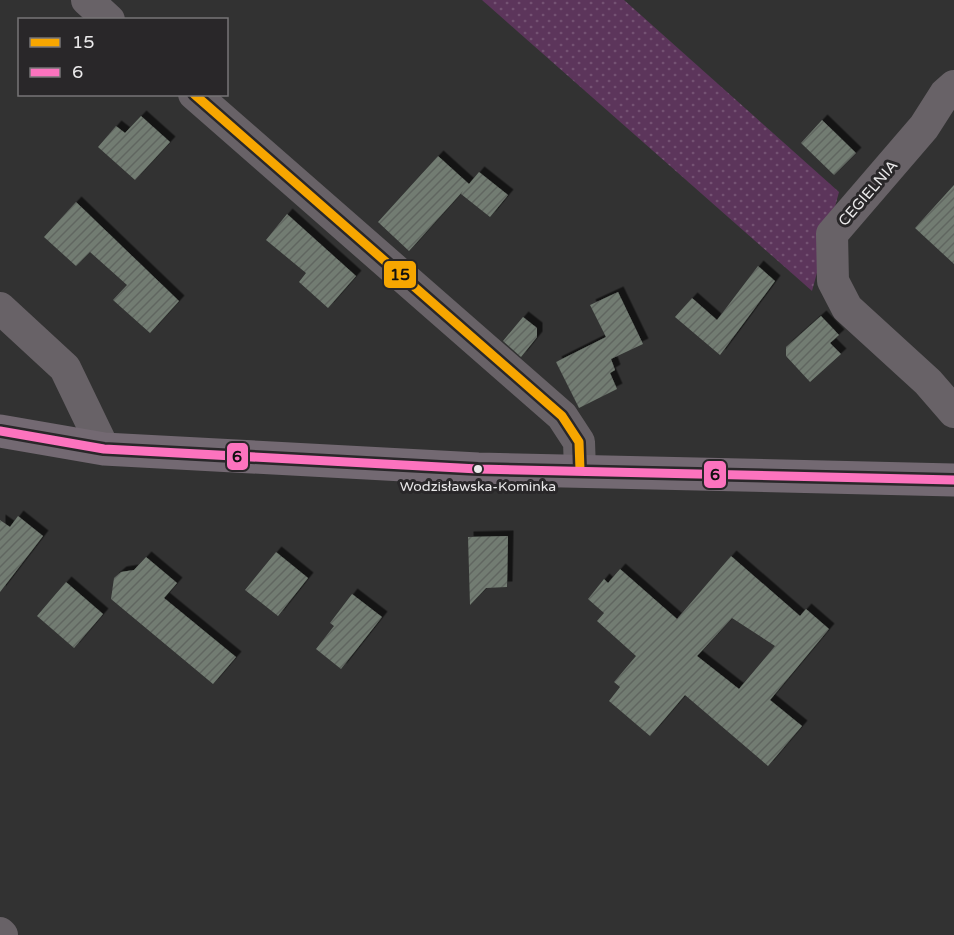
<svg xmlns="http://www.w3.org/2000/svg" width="954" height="935" font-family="'Varela Round',sans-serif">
<defs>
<pattern id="grass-dots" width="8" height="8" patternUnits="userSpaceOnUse" patternTransform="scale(1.5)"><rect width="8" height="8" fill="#5c355b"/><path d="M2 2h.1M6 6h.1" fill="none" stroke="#745273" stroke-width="1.8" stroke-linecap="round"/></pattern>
<pattern id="building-hatch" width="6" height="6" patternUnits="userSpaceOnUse" patternTransform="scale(1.5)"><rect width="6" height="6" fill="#727c72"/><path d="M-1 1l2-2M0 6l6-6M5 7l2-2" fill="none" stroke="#606660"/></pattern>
<filter id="shadow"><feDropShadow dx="5.5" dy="-5.5" stdDeviation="0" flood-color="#0009"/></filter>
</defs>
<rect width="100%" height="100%" fill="#323232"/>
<!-- grass -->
<path fill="url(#grass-dots)" d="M482 0H624L839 192 812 291Z"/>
<!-- building -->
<path fill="url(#building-hatch)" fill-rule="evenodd" filter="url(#shadow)" d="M141 116 170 142 135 180 98 147 116 126 125 133Z
M822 120 856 153 834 175 801 143Z
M438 156 469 184 479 172 508 195 490 217 461 194 463 191 409 251 378 222Z
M954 185V264L915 228Z
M76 202 179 301 150 333 113 300 127 285 90 252 76 266 44 237Z
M287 214 356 276 328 308 299 282 306 273 266 240Z
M758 266 775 281 720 355 675 317 692 298 717 320Z
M618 292 643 344 611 359 615 370 610 373 617 389 579 408 556 362 606 337 590 305Z
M821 316 839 335 830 343 841 354 810 382 786 356V347Z
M523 317 537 328V337L521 357 503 341Z
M18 516 43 536 0 592V520L10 527Z
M508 536 507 587 486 588 470 605 468 537Z
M276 552 308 578 278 616 245 590Z
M731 556 800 616 806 609 829 629 770 700 802 726 768 766 685 695 650 736 609 701 620 687 614 682 636 656 597 621 604 613 588 599 604 579 608 583 620 569 677 619ZM732 618 775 646 739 689 697 656Z
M146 557 177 583 164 598 236 657 213 684 111 599 114 578 121 572 134 570Z
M66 582 103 614 74 648 37 616Z
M352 594 382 617 341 669 316 649 334 626 330 623Z"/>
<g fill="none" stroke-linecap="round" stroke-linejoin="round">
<!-- minor -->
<path stroke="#686267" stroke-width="32" d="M87 0 109 20
M954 86 945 94 924 127 832 234 833 281 847 308 928 382 954 412
M194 94 562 416 579 442 580 470
M0 308 65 368 104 449
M0 933 2 935"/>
<!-- major -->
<path stroke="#736972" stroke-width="33" d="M0 431 104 449 478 469 954 480"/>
<!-- bus-1 casing -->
<g stroke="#292729" stroke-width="14">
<path id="bus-1" d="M194 94 562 416 579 442 580 470"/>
</g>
<!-- bus-2 casing -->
<g stroke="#292729" stroke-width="14">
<path id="bus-2" d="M0 431 104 449 478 469 954 480"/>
</g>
<!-- bus-1 -->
<use href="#bus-1" stroke="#f7a600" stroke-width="9"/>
<!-- bus-2 -->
<use href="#bus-2" stroke="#fc73be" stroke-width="9"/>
</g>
<!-- markers -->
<circle fill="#ebeaeb" stroke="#292729" stroke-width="2" cx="478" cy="469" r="5"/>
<g text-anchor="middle" stroke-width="6" stroke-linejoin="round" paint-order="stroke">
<!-- bus labels -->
<g font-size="14" fill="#ebeaeb" stroke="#292729">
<text x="478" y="491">Wodzisławska-Kominka</text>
</g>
<!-- street labels -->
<g font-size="15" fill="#ebeaeb" stroke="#292729">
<text transform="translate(868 193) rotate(-49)" y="5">CEGIELNIA</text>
</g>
</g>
<g stroke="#292729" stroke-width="2">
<rect x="383" y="260" width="34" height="29" rx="6" fill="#f7a600"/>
<rect x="226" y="442" width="23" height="29" rx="6" fill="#fc73be"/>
<rect x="703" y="460" width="24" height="29" rx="6" fill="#fc73be"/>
</g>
<g font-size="16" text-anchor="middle" font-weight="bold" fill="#111">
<text x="400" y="280">15</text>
<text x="237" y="462">6</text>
<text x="715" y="480">6</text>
</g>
<!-- legend -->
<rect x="18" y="18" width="210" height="78" fill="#292729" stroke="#777577" stroke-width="1.5"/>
<rect x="30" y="38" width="30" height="9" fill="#f7a600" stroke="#777577" stroke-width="1.5"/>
<text x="72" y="48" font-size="18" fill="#ebeaeb">15</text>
<rect x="30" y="68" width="30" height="9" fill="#fc73be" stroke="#777577" stroke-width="1.5"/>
<text x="72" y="78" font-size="18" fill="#ebeaeb">6</text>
</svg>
